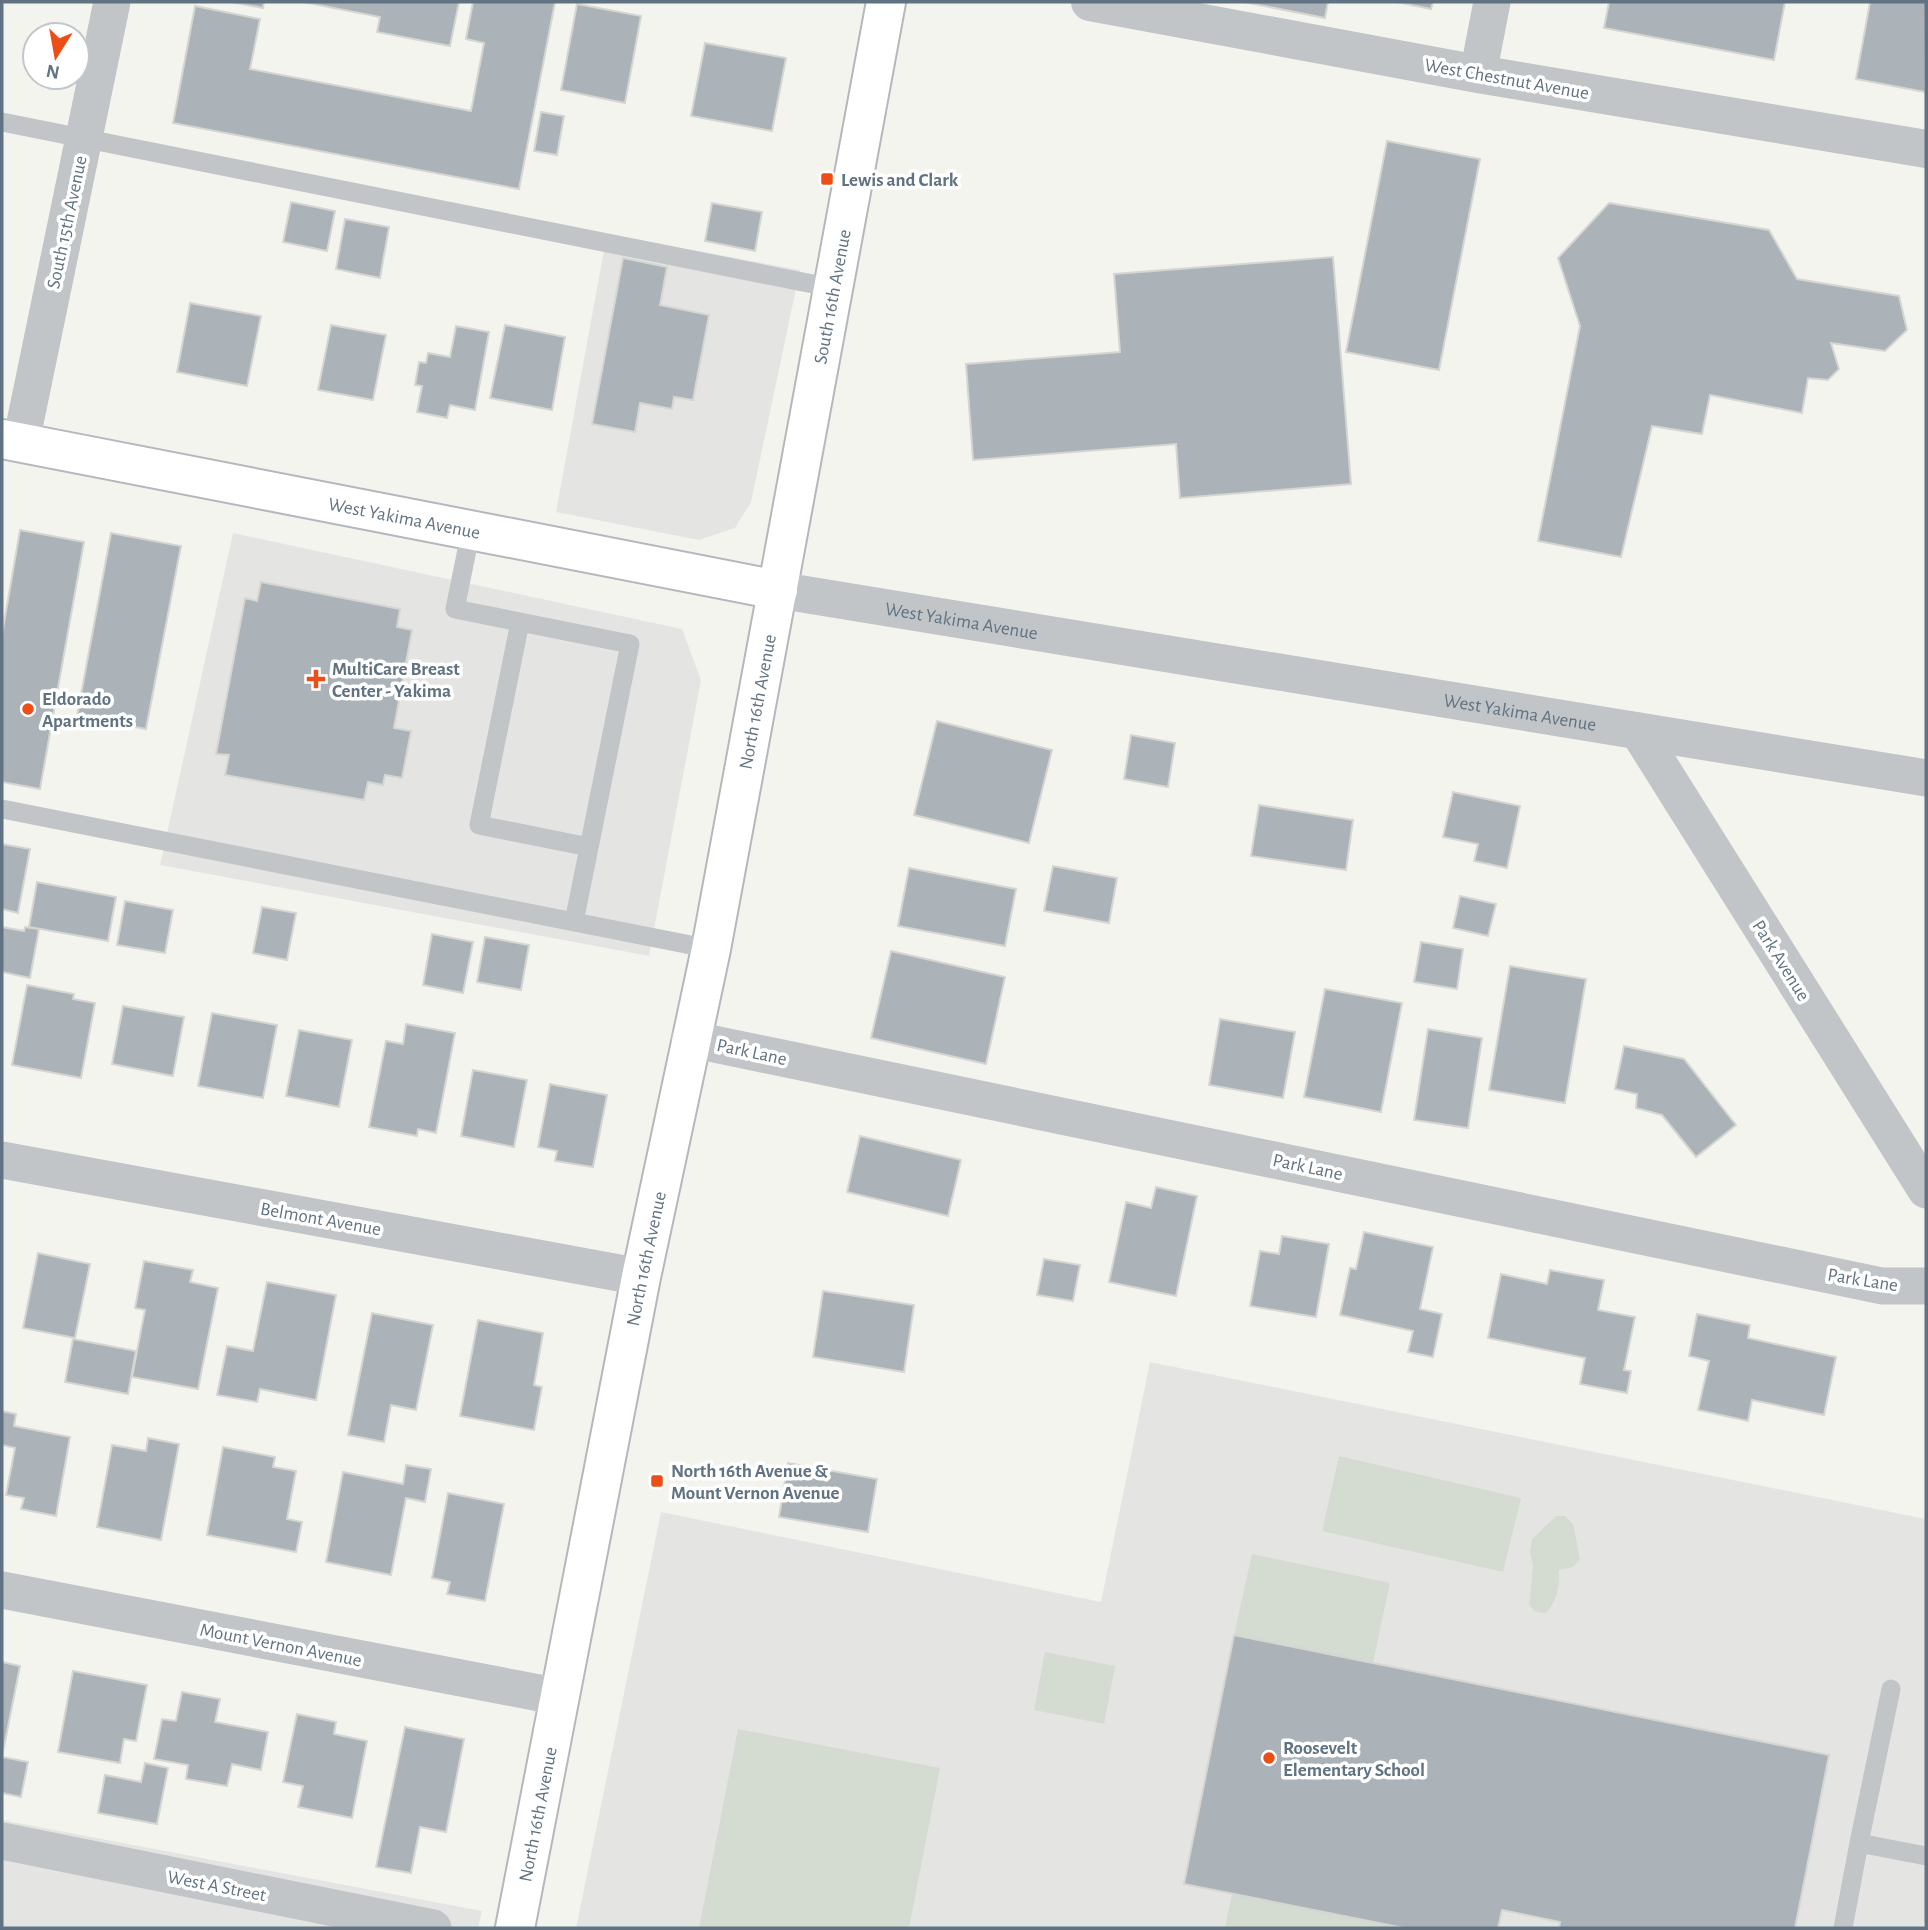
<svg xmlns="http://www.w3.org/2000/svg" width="1928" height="1930" font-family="'Alegreya Sans',sans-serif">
<rect width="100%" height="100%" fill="#f4f4ef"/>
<!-- built -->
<path fill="#e4e5e3" d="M607 234 800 270 751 502 735 528 699 540 556 512Z
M233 533 682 629 701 680 649 956 160 865Z
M1150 1362 1926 1519V1914L1923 1928H576L661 1512 1101 1602Z
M2 1820 482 1911 478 1928H2Z"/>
<!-- green -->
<path fill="#d4dbd0" d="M1339 1456 1521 1498 1503 1572 1322 1531Z
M1556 1516H1565L1573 1524 1580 1559 1573 1567 1559 1570C1559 1589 1558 1599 1546 1613L1536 1612 1529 1605 1533 1566 1530 1552 1532 1539Z
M1252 1554 1390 1583 1373 1663 1234 1635Z
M1045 1652 1115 1666 1104 1724 1034 1710Z
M738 1729 940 1768 909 1928H699Z
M1232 1894 1404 1928H1225Z"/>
<!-- building -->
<path fill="#abb3b8" stroke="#d5d5d2" stroke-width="2" d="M231 2H264L263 8Z
M303 2H459L450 46 377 32 380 17Z
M473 2H555L519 189 173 123 195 6 260 19 250 69 471 111 484 43 466 39Z
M1244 2H1328L1325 18Z
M1397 2H1433L1431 9Z
M1609 2H1785L1774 60 1604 28Z
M1870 2H1926L1925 92 1856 79Z
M577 4 641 16 625 103 561 90Z
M705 43 786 58 772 131 691 116Z
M541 112 564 116 557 155 534 151Z
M1387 141 1480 159 1439 370 1346 352Z
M291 202 335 211 327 251 283 242Z
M712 203 762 212 755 251 705 241Z
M1609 203 1769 230 1797 279 1899 296 1907 330 1885 351 1831 343 1839 369 1828 380 1808 378 1802 413 1710 395 1702 434 1652 426 1621 557 1538 541 1580 326 1558 258Z
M345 219 389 227 380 278 336 269Z
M1333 257 1351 484 1180 498 1176 444 973 460 966 364 1120 352 1114 274Z
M623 258 667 267 660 305 709 315 693 400 674 397 672 409 640 403 635 432 592 424Z
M190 303 261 316 247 386 177 372Z
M331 325 386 335 373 400 318 390Z
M505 325 565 337 552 410 490 398Z
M456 326 489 332 475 410 450 405 447 418 417 412 422 386 415 385 419 362 426 363 428 353 450 357Z
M20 530 84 542 40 789 2 782V635Z
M111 533 181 546 146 729 77 716Z
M261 582 400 609 397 627 412 630 394 728 411 731 402 778 385 775 383 785 368 782 364 800 225 775 229 755 216 754 245 598 257 601Z
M937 721 1052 750 1029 843 914 815Z
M1131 735 1175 743 1168 787 1124 779Z
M1453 792 1520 806 1507 868 1474 861 1478 844 1443 837Z
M1259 805 1353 820 1346 870 1251 856Z
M2 844 30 849 18 913 2 909Z
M1053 866 1117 878 1109 923 1044 911Z
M909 868 1016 889 1005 946 898 926Z
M37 882 116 897 108 941 29 927Z
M1460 896 1496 904 1488 936 1453 928Z
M125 901 173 910 165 953 117 945Z
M262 907 296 913 287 960 253 953Z
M2 927 24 931 25 927 39 929 30 978 2 972Z
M432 934 473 942 463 993 423 985Z
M485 937 529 945 521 990 477 982Z
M1421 942 1463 949 1457 989 1414 982Z
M891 951 1005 977 986 1064 871 1038Z
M1510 966 1586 979 1565 1103 1489 1090Z
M27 985 74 994 73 999 95 1003 81 1078 12 1065Z
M1325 989 1402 1003 1381 1112 1304 1097Z
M123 1006 184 1017 173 1076 112 1064Z
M212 1013 277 1025 263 1098 198 1086Z
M1220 1019 1295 1032 1283 1098 1209 1085Z
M406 1024 455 1033 436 1133 418 1129 417 1136 369 1127 386 1041 403 1044Z
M1428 1029 1482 1038 1468 1128 1414 1120Z
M299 1030 352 1040 339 1107 286 1096Z
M1624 1046 1684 1059 1736 1125 1696 1157 1662 1115 1636 1108 1637 1094 1615 1089Z
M473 1070 527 1080 514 1147 461 1136Z
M550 1084 607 1095 593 1167 555 1161 557 1151 538 1147Z
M860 1136 961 1160 948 1216 847 1192Z
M1156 1187 1197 1196 1176 1296 1109 1282 1126 1202 1151 1208Z
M1364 1232 1433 1247 1420 1309 1442 1314 1433 1357 1408 1352 1413 1331 1340 1315 1350 1268 1356 1269Z
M1282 1236 1329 1244 1316 1317 1250 1306 1260 1251 1279 1254Z
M38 1253 90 1264 75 1338 23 1328Z
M1044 1259 1080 1265 1073 1301 1037 1295Z
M144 1261 193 1270 190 1282 218 1288 198 1389 132 1377 145 1310 135 1308Z
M1550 1270 1604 1280 1598 1310 1635 1317 1624 1370 1631 1371 1627 1393 1580 1384 1585 1358 1488 1338 1501 1274 1547 1284Z
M267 1282 336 1295 316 1400 260 1389 257 1402 217 1395 227 1346 253 1351Z
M823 1291 914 1305 904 1372 813 1357Z
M372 1313 433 1325 416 1410 391 1405 384 1442 348 1435Z
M1697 1314 1750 1325 1748 1338 1836 1357 1824 1415 1752 1400 1748 1421 1698 1410 1709 1361 1689 1356Z
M478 1320 543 1333 534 1385 542 1387 534 1430 460 1416Z
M73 1339 136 1351 128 1394 65 1382Z
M2 1411 16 1414 14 1426 70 1437 56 1516 21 1509 24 1498 6 1495 15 1448 2 1445Z
M148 1438 179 1444 161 1540 97 1527 112 1445 146 1451Z
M223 1447 275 1457 273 1467 296 1471 287 1519 302 1522 296 1552 207 1535Z
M788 1463 877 1479 868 1532 779 1517Z
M406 1465 431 1469 425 1502 406 1498 391 1575 326 1562 343 1472 403 1484Z
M448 1493 504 1504 485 1601 447 1594 450 1582 432 1578Z
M1234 1635 1829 1755 1795 1928H1559L1560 1922 1502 1910 1498 1928H1404L1184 1884Z
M2 1662 20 1666 2 1757 28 1762 21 1797 2 1793Z
M73 1671 147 1685 136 1741 124 1739 120 1763 58 1752Z
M182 1692 220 1699 215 1722 268 1732 261 1770 232 1764 227 1786 186 1779 188 1765 154 1759 162 1719 176 1721Z
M297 1714 336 1722 334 1734 367 1741 352 1818 298 1807 303 1786 283 1782Z
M405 1727 464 1739 446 1832 420 1827 411 1873 376 1867Z
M145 1763 168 1768 157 1824 98 1813 105 1775 141 1782Z"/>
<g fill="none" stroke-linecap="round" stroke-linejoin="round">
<!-- secondary casing -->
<g stroke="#b3b8bd" stroke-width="42">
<g id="secondary">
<path id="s2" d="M2 439 778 590"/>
</g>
</g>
<!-- primary casing -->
<g stroke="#b4b8bc" stroke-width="42">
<g id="primary">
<path id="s3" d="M515 1928 641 1277 711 949 886 2"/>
</g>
</g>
<!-- service -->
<path stroke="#c1c5c8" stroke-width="19" d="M2 122 833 288
M471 530 455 609 520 622
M2 809 711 949
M574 922 630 644 520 622 479 825 589 847
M1859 1843 1891 1689
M1843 1928 1859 1843 1926 1856"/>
<!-- minor -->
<g stroke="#c1c5c8" stroke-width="37">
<path d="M1478 74 1492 2"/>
<path d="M21 442 112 2"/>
<path id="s1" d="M778 590 1926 778"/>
<path d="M1638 731 1926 1190"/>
<path d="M690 1039 1882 1286H1926"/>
<path d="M2 1160 641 1277"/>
<path d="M2 1590 560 1697"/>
<path d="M2 1841 433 1928"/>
</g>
<!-- tertiary -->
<path stroke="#c1c5c8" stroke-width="38" d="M1090 2 1478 74 1926 149"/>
<!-- secondary -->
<use href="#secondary" stroke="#fff" stroke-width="38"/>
<!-- primary -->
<use href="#primary" stroke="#fff" stroke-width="38"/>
</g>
<!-- markers -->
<g fill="#ed4d16" stroke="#fff" stroke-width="2.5">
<rect x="820" y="172" width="14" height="14" rx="3.5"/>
<path d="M312.5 668.5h7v7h7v7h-7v7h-7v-7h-7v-7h7z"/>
<circle cx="28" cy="709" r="7"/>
<rect x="650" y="1474" width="14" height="14" rx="3.5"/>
<circle cx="1269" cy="1758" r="7"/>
</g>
<g text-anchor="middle" stroke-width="7" stroke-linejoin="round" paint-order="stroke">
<!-- street labels -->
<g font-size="19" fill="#617382" stroke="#fff">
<text transform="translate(1507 78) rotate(10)" y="7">West Chestnut Avenue</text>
<text transform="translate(66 222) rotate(-78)" y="7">South 15th Avenue</text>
<text dy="7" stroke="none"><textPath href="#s3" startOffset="1662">South 16th Avenue</textPath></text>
<text dy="7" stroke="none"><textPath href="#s2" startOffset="410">West Yakima Avenue</textPath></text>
<text dy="7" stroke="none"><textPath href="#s1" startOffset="186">West Yakima Avenue</textPath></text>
<text dy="7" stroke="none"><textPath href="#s3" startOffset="1250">North 16th Avenue</textPath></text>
<text dy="7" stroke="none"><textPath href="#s1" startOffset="752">West Yakima Avenue</textPath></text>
<text transform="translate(1782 960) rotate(58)" y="7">Park Avenue</text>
<text transform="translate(752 1051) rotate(12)" y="7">Park Lane</text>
<text transform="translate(1308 1166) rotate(12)" y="7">Park Lane</text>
<text transform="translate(321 1218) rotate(10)" y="7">Belmont Avenue</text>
<text dy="7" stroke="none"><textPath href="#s3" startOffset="682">North 16th Avenue</textPath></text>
<text transform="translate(1863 1279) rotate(9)" y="7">Park Lane</text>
<text transform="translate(281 1644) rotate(11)" y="7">Mount Vernon Avenue</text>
<text dy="7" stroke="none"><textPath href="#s3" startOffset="116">North 16th Avenue</textPath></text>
<text transform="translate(217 1885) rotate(11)" y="7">West A Street</text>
</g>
<!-- poi labels -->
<g font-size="19" font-weight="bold" fill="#617382" stroke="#fff" text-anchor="start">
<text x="841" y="186">Lewis and Clark</text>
<text x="332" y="675">MultiCare Breast<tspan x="332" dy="22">Center - Yakima</tspan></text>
<text x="42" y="705">Eldorado<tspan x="42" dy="22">Apartments</tspan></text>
<text x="671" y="1477">North 16th Avenue &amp;<tspan x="671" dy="22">Mount Vernon Avenue</tspan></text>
<text x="1283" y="1754">Roosevelt<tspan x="1283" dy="22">Elementary School</tspan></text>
</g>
</g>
<!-- border -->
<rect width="1928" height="1930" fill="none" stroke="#617382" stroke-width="7"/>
<!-- north arrow -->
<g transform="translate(56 56) rotate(191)"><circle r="33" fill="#ffffff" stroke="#c0c7cd" stroke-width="2"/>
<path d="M0-5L12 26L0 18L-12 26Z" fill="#ed4d16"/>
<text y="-10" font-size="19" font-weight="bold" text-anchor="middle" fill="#617382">N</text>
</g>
</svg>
